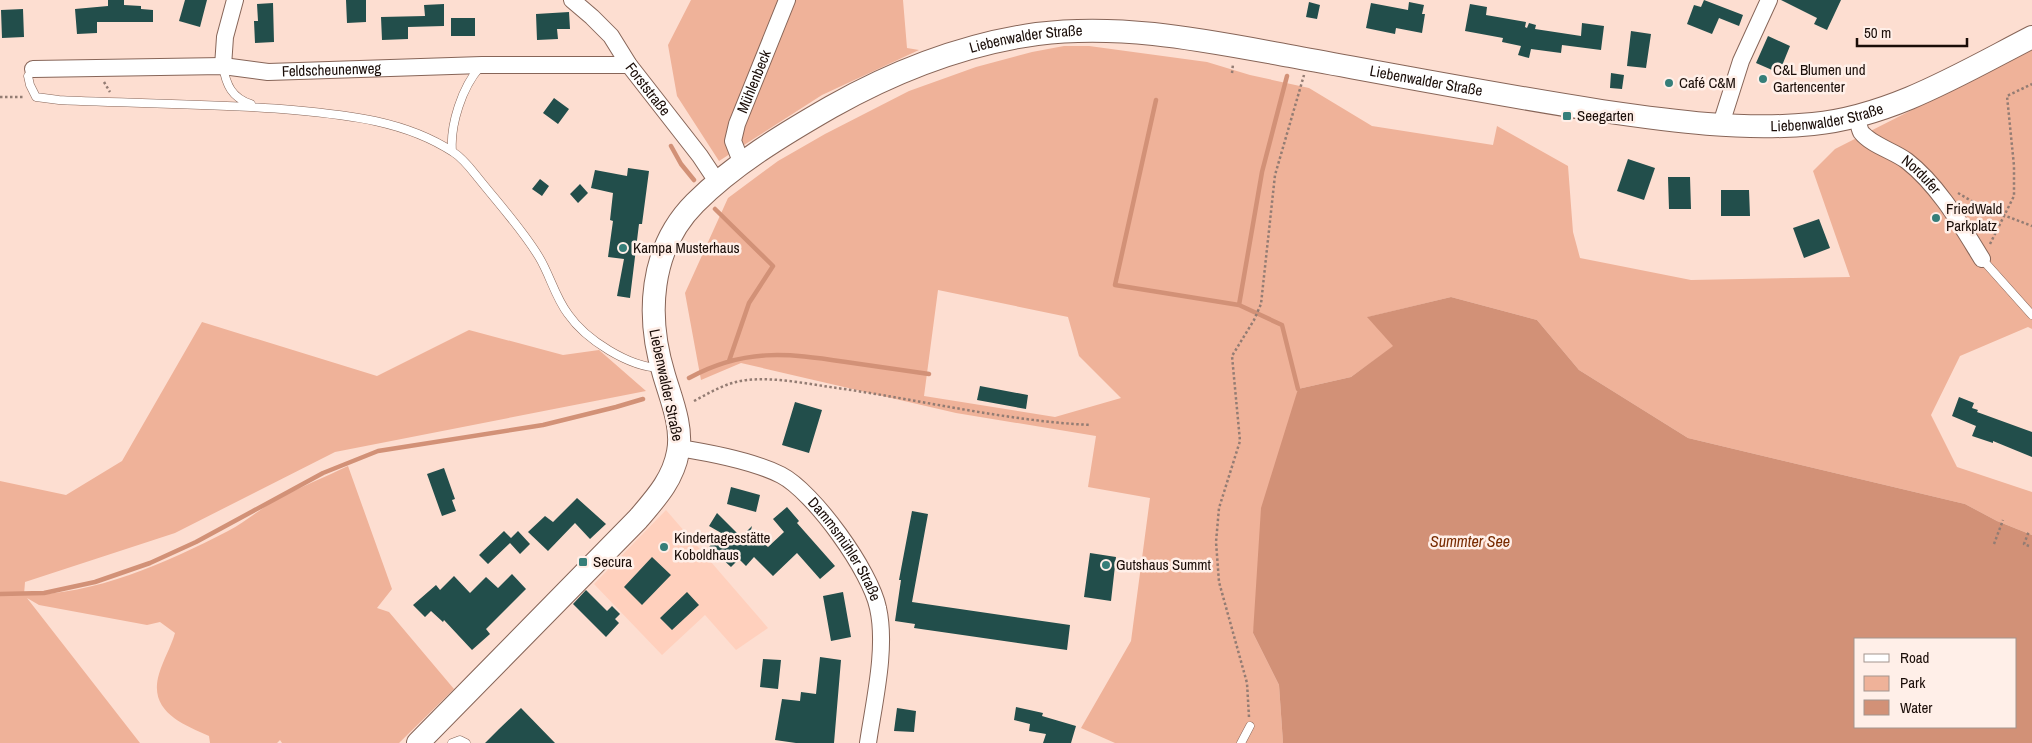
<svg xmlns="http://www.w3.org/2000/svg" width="2032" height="743" font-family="'Archivo Narrow',sans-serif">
<rect width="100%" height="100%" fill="#fdded1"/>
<!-- built -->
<path fill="#ffd0bd" d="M666 510 768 628 736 650 705 615 662 655 594 584Z"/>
<!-- green -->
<path fill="#efb299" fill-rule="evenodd" d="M691 0H903L907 48 919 50 822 95 719 161 677 96 668 45Z
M1064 46H1089L1207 62 1250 75 1309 88 1372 126 1493 145 1497 126 1568 166 1573 232 1580 258 1691 280 1850 277 1813 171 1835 149 2032 49V329L2028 327 1960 356 1931 415 1957 467 2032 492V535L1997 521 1965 504 1688 438 1579 370 1537 320 1451 297 1368 317 1394 346 1351 377 1298 389 1253 633 1279 685 1283 743H1115L1081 728 1131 641 1150 498 1088 487 1096 436 956 413 741 363 701 380 685 293 728 198 778 161 825 134 909 91 976 67 1032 52ZM938 290 1068 317 1079 356 1121 398 1055 417 924 396Z
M202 322 377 376 469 330 563 355 599 350 646 391 335 452 175 533 25 582 24 595C95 595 166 563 228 531 245 522 260 509 276 500 300 487 325 477 348 466L392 589 377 608 389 612 454 689 399 743H282L280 740 277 743H210L209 736C182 724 148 711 159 674 163 660 171 647 175 633L160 622 147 625 39 605 27 598 140 743H0V481L66 495 122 461Z"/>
<!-- water -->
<path fill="#d29177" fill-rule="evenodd" d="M1451 297 1537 320 1579 370 1688 438 1965 504 1997 521 2032 535V743H1283L1279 685 1253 633 1261 508 1298 389 1351 377 1393 346 1367 317ZM1856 639H2016V727H1856Z"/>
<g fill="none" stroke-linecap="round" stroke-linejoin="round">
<!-- stream -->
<path stroke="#d29177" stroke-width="4.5" d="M1287 76 1262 172 1239 305 1282 325 1298 389
M1156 100 1115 285 1239 305
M671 146 681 164 694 180
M715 209 773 266 749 303 729 361
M689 378C744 348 787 353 846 362 873 366 901 370 929 374
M0 594 44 593 95 582 150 563 196 542 323 473 378 451 543 425 616 407 643 399"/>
</g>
<!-- building -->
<path fill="#224e4b" d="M108 0H124V5L141 6V9L153 10V22H97V33L77 34 75 9 108 6Z
M185 0H207L200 27 179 21Z
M346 0H366V22L347 23Z
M1704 0 1743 15 1739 26 1719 18 1712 34 1687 24 1694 5 1701 7Z
M1781 0H1841L1827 30 1814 24 1817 18Z
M1309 2 1320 5 1317 19 1306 17Z
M1409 2 1424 5 1422 14H1425L1422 33 1396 28 1395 34 1366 28 1371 3 1408 10Z
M273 3 274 42 255 43 254 21H258L257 4Z
M444 4V26L408 27V39L382 40 381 17 425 16 424 5Z
M1470 4 1487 7 1486 15 1526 22 1525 27 1527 28 1529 23 1536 25 1535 29 1581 36 1582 23 1604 26 1601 50 1562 45 1561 53 1531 49 1529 58 1518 55 1521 46 1502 42 1503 38 1465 31Z
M23 9 24 37 2 38 1 10Z
M569 12 570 29H557L558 39 537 40 536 14Z
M451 18H475V36H451Z
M1631 31 1651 34 1646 68 1627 66Z
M1768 36 1790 46 1779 73 1756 63Z
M1611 73 1624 75 1622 89 1610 88Z
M554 98 569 109 558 124 543 113Z
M1628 159 1655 168 1644 200 1617 191Z
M628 168 649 171 642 224H639L630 298 617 296 624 259 608 257 613 221 610 220 613 193 591 188 595 170 627 176Z
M1668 177H1690L1691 209H1669Z
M540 179 549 186 542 196 532 189Z
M580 184 588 193 578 203 570 194Z
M1721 190H1749L1750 216H1721Z
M1819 219 1830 248 1804 258 1793 228Z
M980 386 1028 395 1026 409 977 400Z
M1959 397 1974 403 1972 408 1978 410 1977 412 2032 432V457L1993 441V443L1972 436 1976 426 1952 416Z
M795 402 822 410 809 453 782 445Z
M444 468 455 499 452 500 456 511 442 516 427 474Z
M731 487 760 495 756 512 727 504Z
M577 498 606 524 590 539 575 523 548 551 528 532 545 516 553 522Z
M787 507 799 521 797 523 835 566 820 579 797 553 773 576 754 557 746 566 739 559 731 567 709 547 723 534 709 526 717 513 741 537 752 526 748 542 755 535 768 547 784 532 773 519Z
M912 511 928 514 912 602 1070 625 1067 650 914 628 915 624 895 621 901 580H899Z
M504 531 511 538 518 531 530 544 520 554 510 543 488 564 479 555Z
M1090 553 1116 557 1111 601 1084 597Z
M652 557 671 575 642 605 624 587Z
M512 574 526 589 486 629 490 634 472 650 444 620 443 622 431 611 425 617 413 605 436 585 440 590 454 576 470 593 486 577 498 588Z
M586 590 607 611 612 606 620 614 615 619 619 623 606 637 573 604Z
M687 592 699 605 672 630 660 618Z
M843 592 851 637 831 641 823 596Z
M820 657 841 660 834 743H796L775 740 782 699 800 701 801 692 816 694Z
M763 659 781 660 778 689 760 687Z
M1016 707 1043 713 1042 716 1076 726 1071 743H1043L1046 734 1029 731 1030 724 1014 720Z
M521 708 555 743H485L499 729Z
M897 708 916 711 914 732 894 731Z"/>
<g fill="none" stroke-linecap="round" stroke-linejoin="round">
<!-- lane casing -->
<g stroke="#876558" stroke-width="9">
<path id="lane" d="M223 66C226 85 232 98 251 104
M33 69 28 76 30 85 36 97 59 100C137 104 215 103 293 110 348 115 406 121 453 152 463 158 471 169 479 179 499 204 522 229 539 257 550 275 555 297 568 314 586 340 629 367 660 368
M452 151C450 125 462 87 480 67
M1982 259 2032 315
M452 743 460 740 466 743
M1241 743 1250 726"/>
</g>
<!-- street casing -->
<g stroke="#876558" stroke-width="18">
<g id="street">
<path id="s1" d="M572 0 592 17 611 36 629 65 700 156 718 183"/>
<path d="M223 66 225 37 235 0"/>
<path id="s2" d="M33 69 223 66 268 72 482 65H629"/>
<path id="s3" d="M1857 117C1858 121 1859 128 1861 132 1871 145 1894 151 1907 161 1939 186 1961 225 1982 259"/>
<path d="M1721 124 1741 61 1769 0"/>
<path id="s4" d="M742 164 733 141 737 124 787 0"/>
<path id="s5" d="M679 448C711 453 753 461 781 475 814 492 871 572 878 608 887 648 874 702 868 743"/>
</g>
</g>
<!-- secondary casing -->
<g stroke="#876558" stroke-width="24">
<g id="secondary">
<path id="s6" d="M418 743 638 519C655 499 673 480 678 452 683 427 671 399 664 375 646 317 649 249 695 203 734 164 784 134 831 107 895 71 965 44 1037 34 1123 23 1207 41 1290 56 1394 75 1498 95 1602 111 1671 121 1743 131 1813 124 1892 116 1962 73 2032 37"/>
</g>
</g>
<!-- path -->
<path stroke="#937c73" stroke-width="2.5" stroke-dasharray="2.5 2.5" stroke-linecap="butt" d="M1232 73 1233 64
M104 82 110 92
M0 97H24
M1958 193 1980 206 2032 226
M1990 244 2014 196V166L2007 96 2032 84
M694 401C711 392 727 382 747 380 776 377 808 384 837 388 922 400 1006 421 1091 425
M1994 544 2003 520
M2029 546 2024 544 2029 531
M1249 717 1247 683 1219 582 1216 542 1219 508 1240 441 1232 356 1254 320 1261 304 1275 175 1304 75"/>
<!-- lane -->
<use href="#lane" stroke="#fff" stroke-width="8"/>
<!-- street -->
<use href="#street" stroke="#fff" stroke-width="16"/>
<!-- secondary -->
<use href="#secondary" stroke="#fff" stroke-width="22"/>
</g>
<!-- markers -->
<g fill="#367e79" stroke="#ffefe8" stroke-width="2">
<circle cx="1763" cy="79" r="5"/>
<circle cx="1669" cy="83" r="5"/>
<rect x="1562" y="111" width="10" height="10" rx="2.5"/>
<circle cx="1936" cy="218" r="5"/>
<circle cx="623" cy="248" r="5"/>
<circle cx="664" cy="547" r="5"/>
<rect x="578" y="557" width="10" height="10" rx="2.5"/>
<circle cx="1106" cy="565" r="5"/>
</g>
<g text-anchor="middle" stroke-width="5" stroke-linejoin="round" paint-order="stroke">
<!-- street labels -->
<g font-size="15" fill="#1a0d08" stroke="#ffefe8">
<text dy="5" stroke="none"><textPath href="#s6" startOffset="1031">Liebenwalder Straße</textPath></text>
<text dy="5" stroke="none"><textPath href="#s2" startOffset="299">Feldscheunenweg</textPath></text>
<text dy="5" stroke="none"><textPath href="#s6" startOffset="1436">Liebenwalder Straße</textPath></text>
<text dy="5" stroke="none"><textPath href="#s4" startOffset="88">Mühlenbeck</textPath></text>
<text dy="5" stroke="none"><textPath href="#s1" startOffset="118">Forststraße</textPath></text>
<text dy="5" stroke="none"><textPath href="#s6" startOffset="1841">Liebenwalder Straße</textPath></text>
<text dy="5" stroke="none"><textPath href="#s3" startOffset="90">Nordufer</textPath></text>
<text transform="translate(666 385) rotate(78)" y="5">Liebenwalder Straße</text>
<text dy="5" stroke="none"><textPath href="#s5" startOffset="205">Dammsmühler Straße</textPath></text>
</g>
<!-- poi labels -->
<g font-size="15" fill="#1a0d08" stroke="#ffefe8" text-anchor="start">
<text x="1773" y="75">C&amp;L Blumen und<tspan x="1773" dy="17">Gartencenter</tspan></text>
<text x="1679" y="88">Café C&amp;M</text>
<text x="1577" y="121">Seegarten</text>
<text x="1946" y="214">FriedWald<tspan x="1946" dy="17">Parkplatz</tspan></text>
<text x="633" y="253">Kampa Musterhaus</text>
<text x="674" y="543">Kindertagesstätte<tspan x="674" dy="17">Koboldhaus</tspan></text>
<text x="593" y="567">Secura</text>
<text x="1116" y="570">Gutshaus Summt</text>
</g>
<!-- water labels -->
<g font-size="16" font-style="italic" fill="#782b00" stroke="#ffefe8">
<text x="1470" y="547">Summter See</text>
</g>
</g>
<!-- legend -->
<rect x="1854" y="638" width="162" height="90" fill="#ffefe8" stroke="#a3958e"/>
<rect x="1864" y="654" width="25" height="8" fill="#ffffff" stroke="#a3958e"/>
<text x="1900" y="663" font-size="15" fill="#1a0d08">Road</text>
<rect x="1864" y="676" width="25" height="15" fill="#efb299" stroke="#a3958e"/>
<text x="1900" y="688" font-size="15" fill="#1a0d08">Park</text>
<rect x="1864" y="700" width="25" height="15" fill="#d29177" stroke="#a3958e"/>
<text x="1900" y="713" font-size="15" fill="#1a0d08">Water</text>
<!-- scale -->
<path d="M1857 38v8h110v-8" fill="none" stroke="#1a0d08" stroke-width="2.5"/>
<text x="1864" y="38" font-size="15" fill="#1a0d08" stroke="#ffefe8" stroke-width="4" paint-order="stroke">50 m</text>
</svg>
